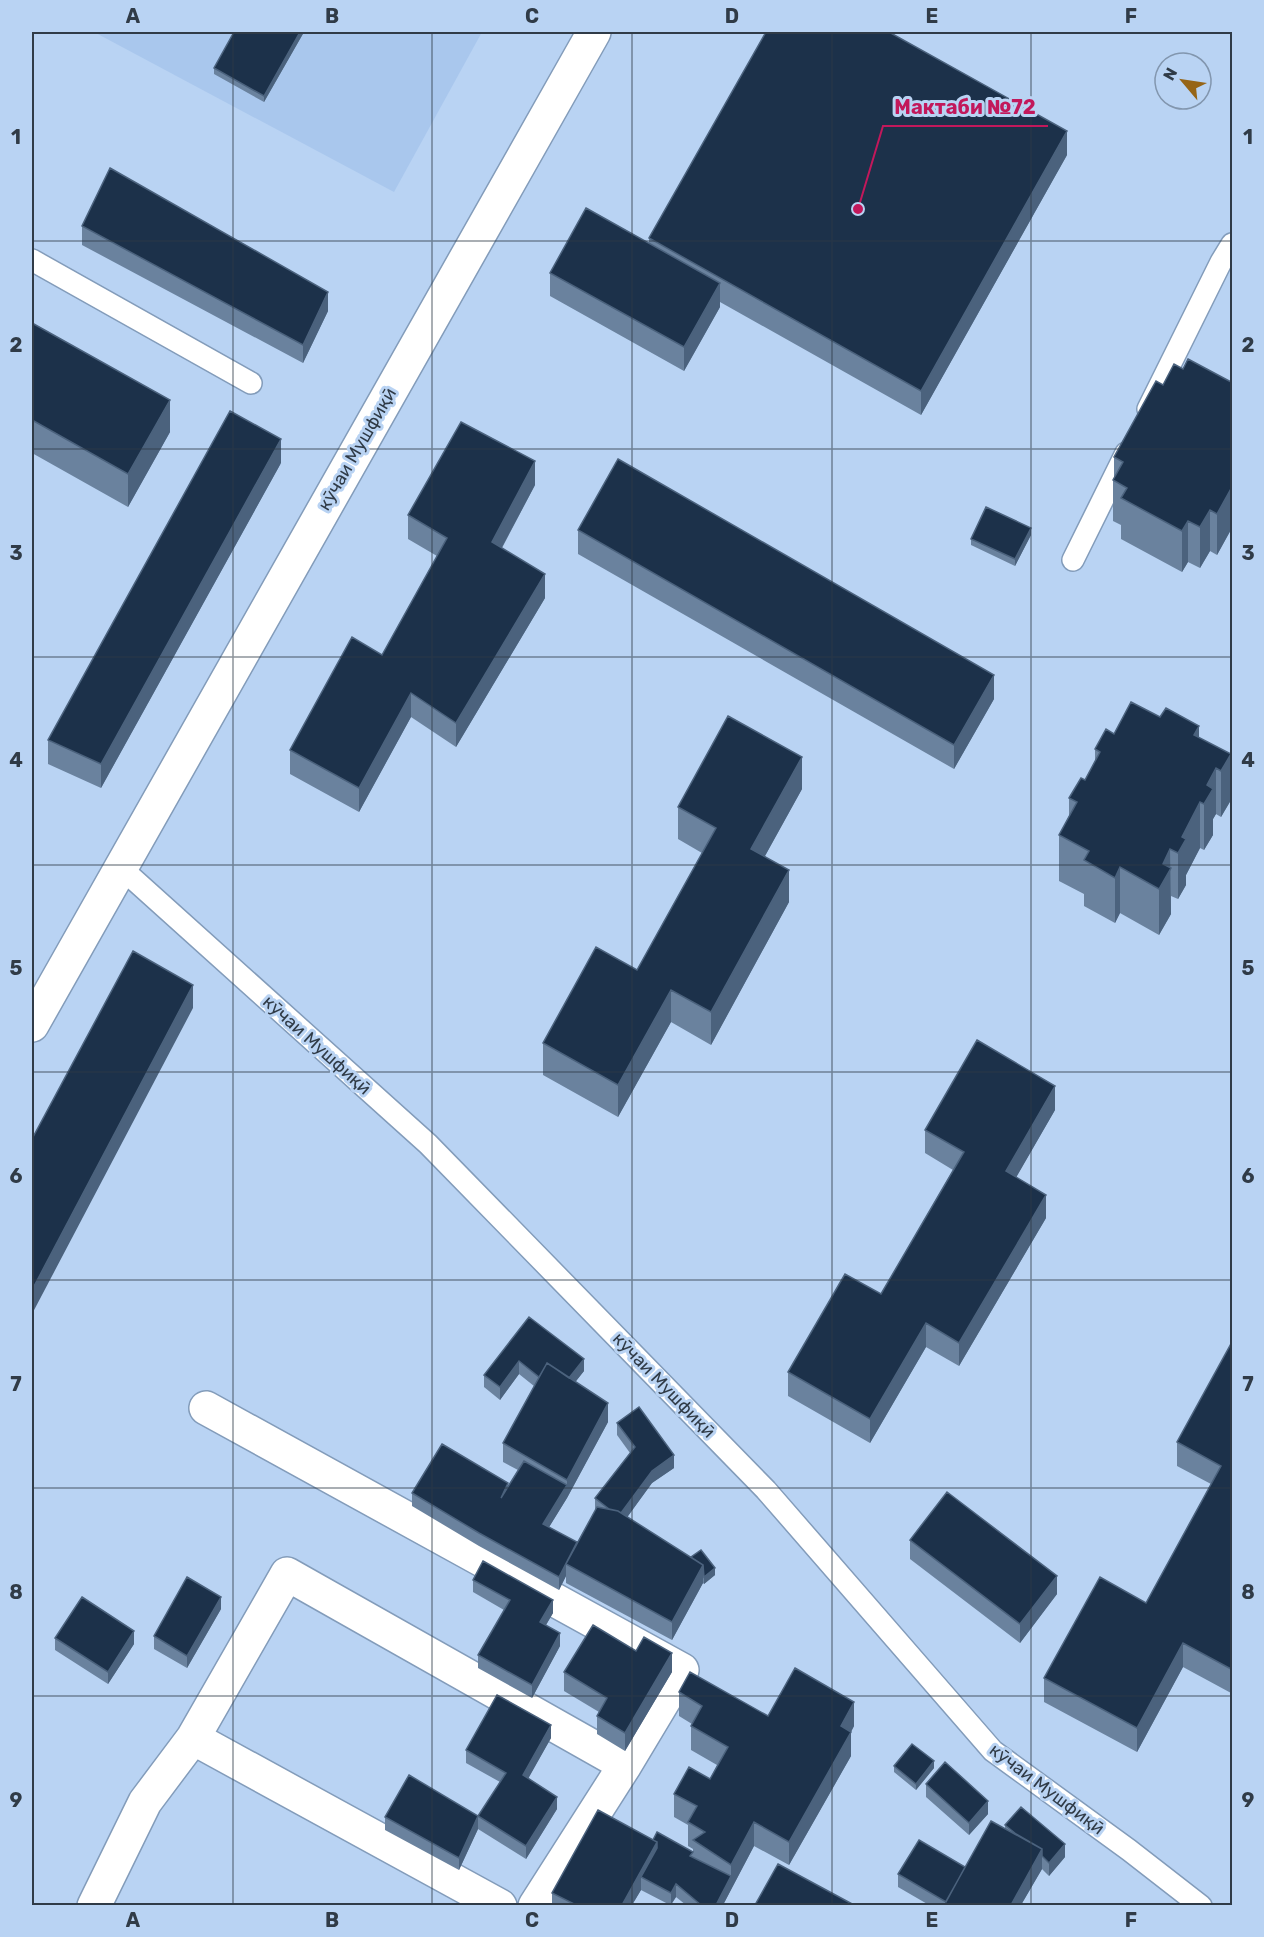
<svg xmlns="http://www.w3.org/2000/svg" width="1264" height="1937" font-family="Rubik,sans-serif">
<rect width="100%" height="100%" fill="#b9d3f3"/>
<!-- built -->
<path fill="#a9c7ed" d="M94 32H482L394 192Z"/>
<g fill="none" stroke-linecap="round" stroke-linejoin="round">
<!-- lane casing -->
<g stroke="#839cba" stroke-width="24">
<path id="lane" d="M32 260 251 383
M1148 409 1221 262 1232 244
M1073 560 1126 453
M120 867 428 1144 766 1490 993 1751 1129 1850 1201 1906"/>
</g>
<!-- street casing -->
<g stroke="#839cba" stroke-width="36">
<path id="street" d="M206 1408 682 1670 625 1765 535 1906
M193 1738 500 1906
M94 1906 145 1802 193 1738 287 1574 625 1765"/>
</g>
<!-- secondary casing -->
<g stroke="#839cba" stroke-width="36">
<path id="secondary" d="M32 1025 594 32"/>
</g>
<!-- lane -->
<use href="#lane" stroke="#fff" stroke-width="21"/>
<!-- street -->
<use href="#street" stroke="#fff" stroke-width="33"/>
<!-- secondary -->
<use href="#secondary" stroke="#fff" stroke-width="33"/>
</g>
<!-- wall -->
<path fill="#6a829e" d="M304 32 264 102 214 74V68Z
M1067 155 921 415 720 302V307L684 371 550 296V273L649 243V238Z
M82 226 328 311 303 363 82 245Z
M32 323 170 432 128 507 32 453Z
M1183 369 1233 383V526L1217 555 1210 551 1200 568 1188 562 1182 572 1121 539V525L1113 521V480L1114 478V457Z
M281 463 101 788 48 764V740Z
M535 485 502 548 545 598 456 747 411 717 359 812 290 774V750L382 655 437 556 408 539V515Z
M578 530 994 699 954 769 578 554Z
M1031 535 1015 566 971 545V539Z
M1114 734 1199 738 1231 754V800L1221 817 1216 814 1213 819V835L1204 850 1200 848 1186 875V885L1178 899 1171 896V914L1159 935 1120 913 1115 923 1084 906V894L1059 881V835L1069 816V798L1085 780 1095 761V749Z
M802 789 765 856 789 902 711 1045 671 1022 618 1117 543 1075V1043L637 970 702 853 678 839V807Z
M1055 1110 1016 1177 1046 1218 959 1366 926 1347 870 1443 788 1396V1372L881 1294 953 1170 925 1153V1130Z
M529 1317 584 1371 575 1382 608 1422 567 1498 549 1527 577 1543 595 1511V1498L630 1453 617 1435V1423L674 1468 652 1483 627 1517 715 1575 704 1584 703 1583 672 1640 566 1583V1576L559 1590 479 1546 412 1506V1493L508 1486 518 1470 503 1462V1443L534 1386 519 1374 500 1400 484 1387V1375Z
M1233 1342V1690L1231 1693 1183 1667 1137 1752 1044 1702V1678L1146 1603 1211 1484 1177 1466V1442Z
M910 1540 1057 1594 1020 1643 910 1559Z
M473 1580 553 1613 546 1625 560 1646 532 1698 478 1668V1655L504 1610 473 1592Z
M221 1609 187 1668 154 1649V1636Z
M55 1638 134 1644 108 1684 55 1650Z
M636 1651 672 1672 625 1751 597 1734V1716L599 1712 564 1691V1672Z
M679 1692 768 1716 854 1726 851 1732V1756L789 1865 754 1846 723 1905H686L676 1897 670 1905 641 1890 632 1905H552V1893L653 1840 693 1852V1857V1849L688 1846V1825L674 1817V1794L710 1779 717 1765 691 1750V1726L692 1724 679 1716Z
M551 1738 528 1778 557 1809 526 1859 478 1829V1816L500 1782 466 1763V1750Z
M894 1766 934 1768 916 1790 894 1772Z
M926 1784 988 1814 969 1835 926 1797Z
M385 1817 478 1829 459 1870 385 1830Z
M1005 1825 1065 1857 1049 1876 1042 1869 1021 1905H929L898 1887V1874L965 1867 1005 1828Z"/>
<!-- shaded-wall -->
<path fill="#4b627d" d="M300 32H304L264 102V96Z
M1067 131V155L921 415V391Z
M720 283V307L684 371V347Z
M328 292V311L303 363V345Z
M170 400V432L128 507V474Z
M281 439V463L101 788V764Z
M535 461V485L492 566V542Z
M1233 485V526L1217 555V514Z
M1210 510V551L1200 568V527Z
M1188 521V562L1182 572V531Z
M1031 528V535L1015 566V559Z
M545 574V598L456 747V723Z
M994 675V699L954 769V745Z
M411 693V717L359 812V788Z
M1199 726V771L1194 735Z
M1231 754V800L1221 817V771Z
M802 757V789L751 881V849Z
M1216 768V814L1213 819V835L1204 850V804L1207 785Z
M1200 802V848L1186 875V885L1178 899V853L1182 837Z
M1170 849 1171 914 1159 935V889L1163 864Z
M1120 867V913L1115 923V878Z
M789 870V902L711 1045V1012Z
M193 985V1008L32 1314V1290Z
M671 990V1022L618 1117V1085Z
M1055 1086V1110L1006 1195V1171Z
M1046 1195V1218L959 1366V1343Z
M926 1323V1347L870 1443V1419Z
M584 1359V1371L566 1394V1382Z
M519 1361V1374L500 1400V1387Z
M608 1403V1422L567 1498 543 1537V1524L567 1485V1480Z
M674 1455V1468L652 1483 618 1530V1517L652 1471Z
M577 1542 566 1564V1576L559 1590V1577Z
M703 1565V1583L672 1640V1622Z
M715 1568V1575L704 1584V1577Z
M1057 1576V1594L1020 1643V1624Z
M221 1597V1609L187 1668V1656Z
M553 1600V1613L540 1635V1622Z
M134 1631V1644L108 1684V1672Z
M560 1633V1646L532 1698V1685Z
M1183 1643V1667L1137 1752V1728Z
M672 1653V1672L625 1751V1733Z
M1233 1667V1690L1231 1693V1669Z
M854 1702V1726L843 1747 851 1732V1756L789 1865V1842L841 1726Z
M551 1725V1738L523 1788V1775Z
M934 1761V1768L916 1790V1784Z
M557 1797V1809L526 1859V1846Z
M988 1801V1814L969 1835V1823Z
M478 1816V1829L459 1870V1858Z
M754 1822V1846L723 1905H716L731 1876V1865Z
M657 1842V1861L641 1877V1890L632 1905H622Z
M1065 1844V1857L1049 1876V1863Z
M1042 1849V1869L1021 1905H1011Z
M676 1884V1897L671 1905V1893Z"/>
<!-- building -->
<path fill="#1c314a" stroke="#4b627d" stroke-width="1.5" d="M234 32H300L264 96 214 68Z
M766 32H889L1067 131 921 391 649 238Z
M110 168 328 292 303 345 82 226Z
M586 208 720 283 684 347 550 273Z
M32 323 170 400 128 474 32 420Z
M1188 359 1233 383V485L1217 514 1210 510 1200 527 1188 521 1182 531 1121 498 1127 488 1113 480 1123 462 1114 457 1156 381 1163 385 1174 364 1183 369Z
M230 411 281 439 101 764 48 740Z
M461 422 535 461 492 542 545 574 456 723 411 693 359 788 290 750 352 637 382 655 447 538 408 515Z
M618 459 994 675 954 745 578 530Z
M986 507 1031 528 1015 559 971 539Z
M1131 702 1160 717 1166 708 1199 726 1194 735 1231 754 1221 771 1216 768 1207 785 1213 789 1204 804 1200 802 1182 837 1186 839 1178 853 1170 849 1163 864 1171 868 1159 889 1120 867 1115 878 1084 860 1089 851 1059 835 1077 802 1069 798 1081 778 1085 780 1100 752 1095 749 1106 729 1114 734Z
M728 716 802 757 751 849 789 870 711 1012 671 990 618 1085 543 1043 596 947 637 970 716 828 678 807Z
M133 951 193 985 32 1290V1139Z
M977 1040 1055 1086 1006 1171 1046 1195 959 1343 926 1323 870 1419 788 1372 845 1274 881 1294 964 1152 925 1130Z
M529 1317 584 1359 569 1378 547 1363 539 1377 519 1361 500 1387 484 1375Z
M1232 1342 1233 1667 1231 1669 1183 1643 1137 1728 1044 1678 1100 1577 1146 1603 1221 1466 1177 1442Z
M547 1363 608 1403 567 1480 503 1443Z
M639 1407 674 1455 652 1471 621 1513 618 1511 609 1509 595 1498 635 1447 617 1423Z
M442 1444 508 1483 501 1498 524 1461 567 1485 543 1524 577 1542 559 1577 479 1533 412 1493Z
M947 1492 1057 1576 1020 1624 910 1540Z
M597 1507 618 1511 703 1565 672 1622 566 1564Z
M701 1550 715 1568 704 1577 703 1565 691 1557Z
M483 1561 553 1600 540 1622 560 1633 532 1685 478 1655 510 1600 473 1580Z
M187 1577 221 1597 187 1656 154 1636Z
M82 1597 134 1631 108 1672 55 1638Z
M593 1625 636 1651 644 1637 672 1653 625 1733 597 1716 607 1698 564 1672Z
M795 1668 854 1702 841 1726 851 1732 789 1842 754 1822 731 1865 693 1840 705 1832 688 1822 697 1806 674 1794 689 1767 710 1779 728 1747 691 1726 702 1706 679 1692 690 1672 768 1716Z
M497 1695 551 1725 523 1775 557 1797 526 1846 478 1816 506 1773 466 1750Z
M912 1744 934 1761 916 1784 894 1766Z
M945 1762 988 1801 969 1823 926 1784Z
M409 1775 478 1816 459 1858 385 1817Z
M1021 1807 1065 1844 1049 1863 1042 1856V1849L1016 1834 1005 1825Z
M598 1810 657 1842 622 1905H576L552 1893Z
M991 1821 1042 1849 1011 1905H944Z
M657 1832 693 1852 690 1856 731 1876 716 1905H701L676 1884 671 1893 641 1877 657 1848V1842L653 1840Z
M919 1840 965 1867 946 1902 898 1874Z
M778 1864 854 1905H755Z"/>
<!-- grid -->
<path fill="none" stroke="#303b47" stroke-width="1.5" stroke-opacity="0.55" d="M233 32V1906M432 32V1906M632 32V1906M832 32V1906M1031 32V1906M32 241H1232M32 449H1232M32 657H1232M32 865H1232M32 1072H1232M32 1280H1232M32 1488H1232M32 1696H1232"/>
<g text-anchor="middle" stroke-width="6" stroke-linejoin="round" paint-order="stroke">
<!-- street labels -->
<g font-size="18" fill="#303b47" stroke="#b9d3f3">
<text transform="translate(357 449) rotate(-60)" y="6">кӯчаи Мушфиқӣ</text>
<text transform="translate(317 1045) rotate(42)" y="6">кӯчаи Мушфиқӣ</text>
<text transform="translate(664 1385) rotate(46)" y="6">кӯчаи Мушфиқӣ</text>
<text transform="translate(1047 1789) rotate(37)" y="6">кӯчаи Мушфиқӣ</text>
</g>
</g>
<!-- callouts -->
<path fill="none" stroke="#c2185b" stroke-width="2" d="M858 209L883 126H1048"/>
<circle fill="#c2185b" stroke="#b9d3f3" stroke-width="2" cx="858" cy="209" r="6"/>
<g font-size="20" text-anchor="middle" font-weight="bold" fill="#c2185b" stroke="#b9d3f3" stroke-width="6" stroke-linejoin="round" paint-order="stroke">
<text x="965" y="114">Мактаби №72</text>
</g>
<!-- border -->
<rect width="1264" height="1937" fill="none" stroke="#b9d3f3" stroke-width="66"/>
<!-- north arrow -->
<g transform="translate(1183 81) rotate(299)"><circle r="28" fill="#b9d3f3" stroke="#8296ae" stroke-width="1.5"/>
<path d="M0-4.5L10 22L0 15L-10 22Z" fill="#966517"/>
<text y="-9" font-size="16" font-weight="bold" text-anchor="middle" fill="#303b47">N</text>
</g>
<rect x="33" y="33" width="1198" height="1871" fill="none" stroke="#303b47" stroke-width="2"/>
<g font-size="20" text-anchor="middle" font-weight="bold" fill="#303b47">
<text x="133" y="23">A</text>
<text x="332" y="23">B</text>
<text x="532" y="23">C</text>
<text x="732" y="23">D</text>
<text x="932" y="23">E</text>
<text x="1131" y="23">F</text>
<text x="16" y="144">1</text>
<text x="1248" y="144">1</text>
<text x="16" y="352">2</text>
<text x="1248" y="352">2</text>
<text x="16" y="560">3</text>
<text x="1248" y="560">3</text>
<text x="16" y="767">4</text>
<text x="1248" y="767">4</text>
<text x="16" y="975">5</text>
<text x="1248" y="975">5</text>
<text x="16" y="1183">6</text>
<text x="1248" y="1183">6</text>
<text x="16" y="1391">7</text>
<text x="1248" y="1391">7</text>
<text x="16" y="1599">8</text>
<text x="1248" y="1599">8</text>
<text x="16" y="1807">9</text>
<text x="1248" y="1807">9</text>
<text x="133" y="1927">A</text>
<text x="332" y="1927">B</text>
<text x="532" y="1927">C</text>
<text x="732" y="1927">D</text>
<text x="932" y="1927">E</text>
<text x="1131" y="1927">F</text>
</g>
</svg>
